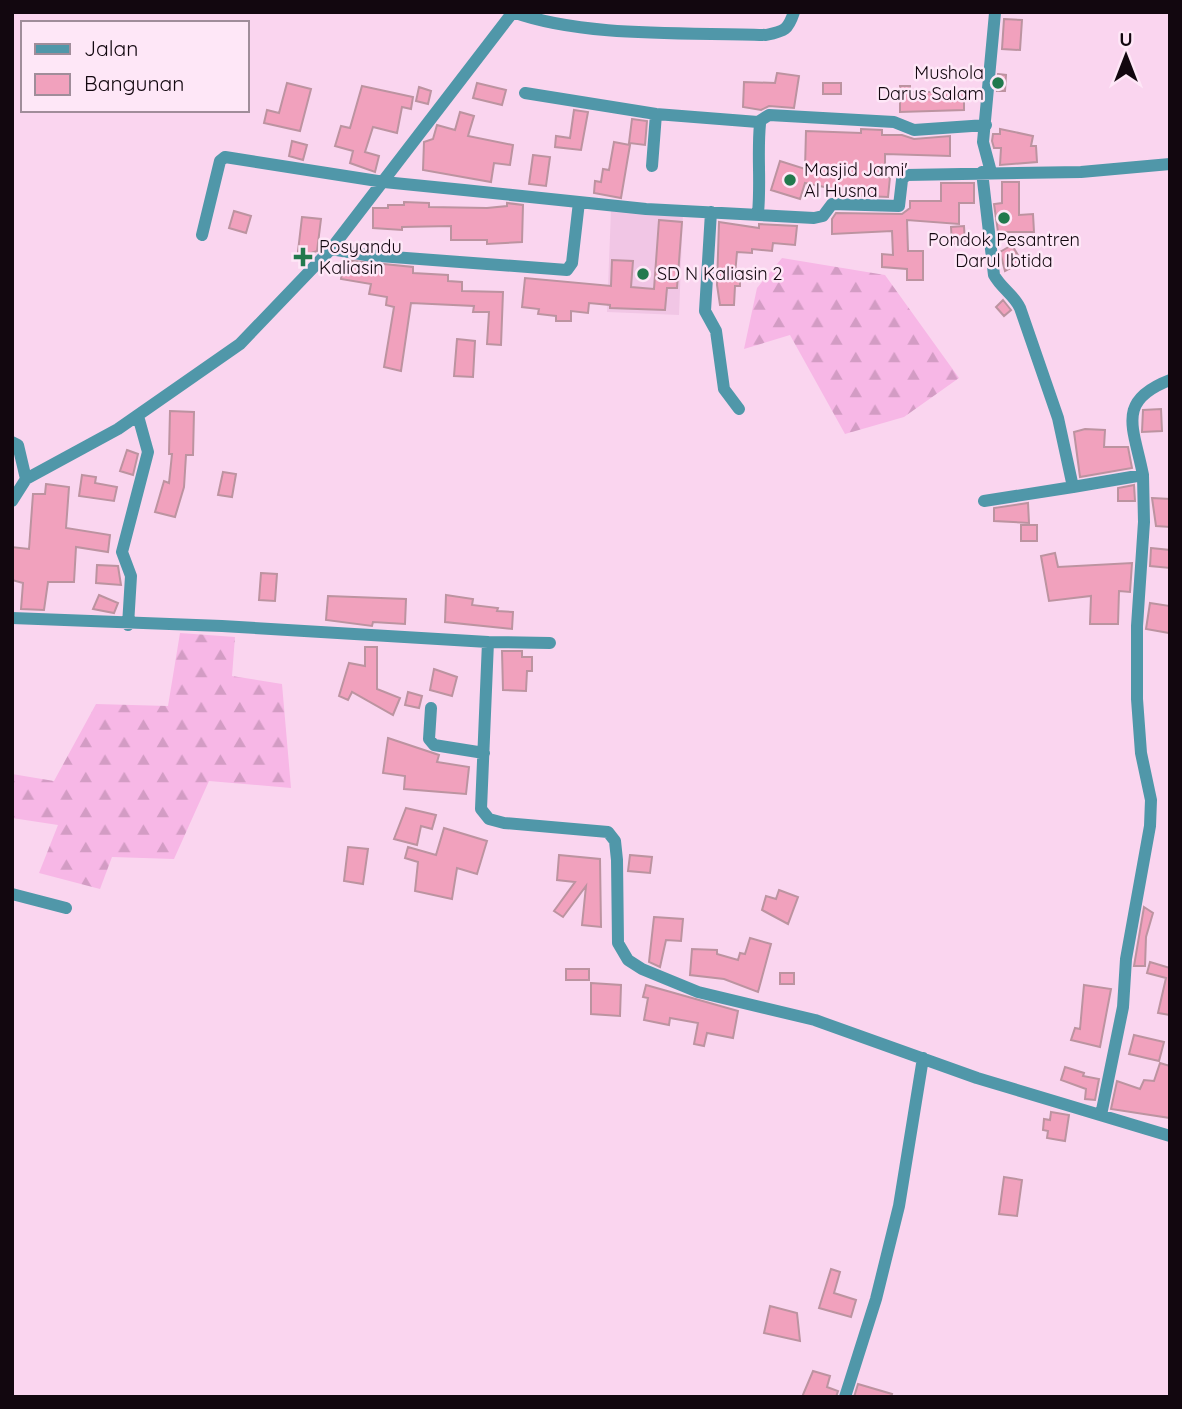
<svg xmlns="http://www.w3.org/2000/svg" width="1182" height="1409" font-family="Quicksand,sans-serif">
<defs>
<pattern id="forest-firs" width="22" height="20" patternUnits="userSpaceOnUse" patternTransform="scale(1.75)"><rect width="22" height="20" fill="#f7b7e6"/><path d="M5 1l3.5 6h-7zM16 11l3.5 6h-7z" fill="#d39cc4"/></pattern>
</defs>
<rect width="100%" height="100%" fill="#fad5ef"/>
<!-- built -->
<path fill="#f1c6e5" fill-rule="evenodd" d="M611 211 683 214 679 315 607 312ZM659 221 682 223 677 288 654 286ZM612 260 633 261 630 309 610 307ZM634 288 666 289 665 310 633 308Z"/>
<!-- forest -->
<path fill="url(#forest-firs)" d="M782 258 885 275 959 378 904 417 845 434 790 335 744 349 757 288Z
M180 633 235 637 232 676 282 684 291 788 209 781 174 859 112 857 100 889 39 873 58 825 12 818V774L54 781 96 704 168 706Z"/>
<!-- building -->
<path fill="#f1a1bd" stroke="#bc93a0" stroke-width="2" d="M1004 19 1022 20 1020 50 1002 49Z
M777 73 799 76 794 108 769 106 761 110 743 107 744 82 775 83Z
M998 74 1006 75 1005 91H997Z
M287 83 311 89 300 131 264 123 267 110 279 113Z
M477 83 506 90 502 105 473 98Z
M823 83H841V94H823Z
M362 86 413 97 411 109 402 107 397 133 373 127 365 152 379 156 375 172 350 163 353 151 335 146 341 126 350 128Z
M900 86H910V92H964V110L900 112Z
M419 87 431 91 428 104 416 101Z
M574 110 588 112 581 150 555 147 556 136 570 138Z
M460 112 474 116 468 136 513 145 510 165 494 163 491 182 423 170 424 142 433 139 437 125 455 130Z
M632 119 647 121 645 145 629 143Z
M861 129 882 130V135H902L914 139 950 136V156L885 154V177H890L888 197 838 195 839 190 805 183 800 199 771 190 780 161 805 169 806 131 861 133Z
M1000 129 1033 136 1031 146H1036L1037 162 1000 165 1001 148H994L992 141 993 134H1000Z
M292 141 307 145 303 160 289 156Z
M614 142 630 145 621 198 594 193 595 181 601 182 603 169 609 170Z
M533 155 550 157 546 186 529 184Z
M1002 182H1019V215L1033 214 1034 232H998L994 204 1002 203Z
M941 183H974V203H959V224L907 220 908 251H923V280H907V269L882 267V254L893 255 892 231 832 234V219L836 213 902 214 910 208V201H941Z
M404 202 429 203V207L487 208 507 206V203L523 205 522 242 487 244V240H451V226L402 227V230L373 228V208H388V205H404Z
M234 211 251 216 246 233 229 228Z
M302 217 321 219 317 251 311 253 307 261 297 260Z
M659 220 682 222 677 288H667L665 310 610 308V305L589 303 588 313 571 311V321H556V316L538 314 539 309 522 307 525 278 611 286 612 260 633 261 631 287 654 289Z
M719 222 759 228V224L797 226 795 245 773 243 772 251 752 249V253L737 252 735 275 740 276V286H735L734 305H720L717 285Z
M964 226 965 243 952 244 951 227Z
M1012 245 1022 262 1005 271 1000 252Z
M344 260 413 267V273L448 275V281L462 282V291L503 292 501 345 487 344 489 312H473L474 306 411 303 401 371 384 367 394 307 386 305 387 297 369 294 371 284 341 279Z
M1003 300 1011 310 1004 316 996 307Z
M457 339 475 341 473 377 454 376Z
M1161 409 1162 431 1142 432 1143 410Z
M170 411 194 412 193 455H186L184 487 175 517 155 512 164 481 169 483 172 454H169Z
M1085 429 1105 430 1104 447H1128L1132 468 1080 477 1074 432Z
M127 450 138 454 133 475 120 471Z
M223 472 236 474 232 497 218 495Z
M82 475 96 477 95 483 117 487 114 501 79 496Z
M46 484 69 487 66 528 110 535 108 552 76 547 74 582H48L44 610 21 609 23 583 12 580V547L29 549 33 494H45Z
M1134 485 1135 501H1118V488Z
M1152 498 1170 499V527L1156 526Z
M1028 503 1029 523 994 521V508Z
M1021 525H1037V541H1021Z
M1151 548 1170 550V568L1150 566Z
M1055 553 1058 567 1132 563 1130 592 1119 591 1118 624H1090L1091 596 1049 601 1041 556Z
M97 565 118 566 121 585 96 583Z
M261 573 277 574 275 601 259 600Z
M99 595 118 603 114 613 93 609Z
M446 595 473 599 472 605 498 608 497 611 513 612 512 629 445 622Z
M328 596 406 599 405 624 373 622 372 626 326 620Z
M1150 603 1170 606 1169 633 1146 629Z
M365 647H377V689L400 698 393 715 352 692 348 700 339 696 349 663 365 666Z
M502 651H522V657H532V671H527L526 691 503 690Z
M434 669 457 677 452 696 430 690Z
M408 692 422 696 419 708 405 705Z
M388 738 439 755 437 762 469 767 466 794 404 789 405 776 383 773Z
M406 808 436 815 432 829 421 826 417 845 394 839Z
M444 828 487 841 477 874 457 868 452 899 415 891 418 862 405 858 408 847 436 855Z
M348 847 368 849 363 884 344 881Z
M559 855 600 859 601 927 582 925 586 886 563 917 554 911 575 882 557 880Z
M630 855 652 857 650 873 628 871Z
M779 890 798 897 788 924 762 910 766 896 776 899Z
M1144 907 1153 913 1146 937 1145 966H1134Z
M654 917 683 919 681 941 666 940 660 967 649 962Z
M750 938 771 944 758 992 724 979 690 975 692 949 717 950V954L738 960 740 953 745 954Z
M1150 962 1170 968V1015L1158 1013 1166 978 1147 973Z
M566 969H589V980H566Z
M780 973H794V984H780Z
M591 983 621 985 620 1016 591 1014Z
M646 985 738 1011 733 1038 707 1033 704 1046 694 1044 698 1023 670 1018 669 1025 644 1020 648 998 643 997Z
M1084 985 1111 989 1100 1047 1071 1040 1075 1028 1080 1029Z
M1134 1035 1164 1042 1159 1061 1129 1054Z
M1160 1063 1170 1066V1118L1111 1109 1117 1081 1140 1089 1144 1080 1154 1081Z
M1065 1067 1084 1073 1083 1076 1099 1079 1095 1100 1085 1099 1086 1089 1061 1080Z
M1051 1112 1069 1115 1065 1141 1047 1138 1048 1131 1043 1130 1044 1119 1050 1120Z
M1004 1177 1022 1180 1017 1216 999 1214Z
M831 1269 840 1272 834 1293 856 1300 851 1317 819 1308Z
M770 1306 797 1313 800 1341 764 1333Z
M813 1371 830 1376 827 1387 838 1391 836 1397H802Z
M858 1384 892 1394 891 1397H854Z"/>
<g fill="none" stroke-linecap="round" stroke-linejoin="round">
<!-- street -->
<path stroke="#5097a9" stroke-width="12" d="M513 12C585 38 689 32 766 35 785 31 788 30 794 12
M525 93 656 114 758 122 760 124C757 154 761 182 758 213
M758 122 769 115 894 122 914 130 986 125
M652 166 656 114
M982 172 994 275C1001 288 1014 295 1020 308L1058 418 1073 487 1143 475 1144 522 1137 626V699L1141 753 1151 800 1150 826 1126 959 1123 1007 1101 1115
M991 172 983 142 995 13
M711 212 705 311 716 331 724 389 739 409
M202 235 220 161 225 157 384 182 464 190 646 209 814 218 823 216 832 204 899 206 902 180 906 175 1081 172 1170 164
M331 249 366 255 567 270 572 263 579 202
M12 442 18 445 26 479
M1143 475C1134 428 1115 401 1170 380
M12 501 26 479 118 429 240 344 331 249 513 12
M984 501 1073 487
M12 618 222 626 488 642 481 809 489 819 504 823 608 832 615 841 617 860 618 943 628 960 642 969 698 992 815 1020 977 1078 1170 1136
M128 625 131 576 122 552 148 452 138 416
M488 642 550 643
M431 708 429 739 434 745 484 753
M12 894 66 908
M845 1397 876 1299 899 1206 923 1058"/>
</g>
<!-- markers -->
<g fill="#22794d" stroke="#fee7f7" stroke-width="2.5">
<circle cx="998" cy="83" r="7"/>
<circle cx="790" cy="180" r="7"/>
<circle cx="1004" cy="218" r="7"/>
<path d="M299.5 246.5h7v7h7v7h-7v7h-7v-7h-7v-7h7z"/>
<circle cx="643" cy="274" r="7"/>
</g>
<g text-anchor="middle" stroke-width="5" stroke-linejoin="round" paint-order="stroke">
<!-- poi labels -->
<g font-size="18" fill="#12070f" stroke="#fee7f7" text-anchor="start">
<text x="984" y="79" text-anchor="end">Mushola<tspan x="984" dy="21">Darus Salam</tspan></text>
<text x="804" y="176">Masjid Jami'<tspan x="804" dy="21">Al Husna</tspan></text>
<text x="1004" y="246" text-anchor="middle">Pondok Pesantren<tspan x="1004" dy="21">Darul Ibtida</tspan></text>
<text x="319" y="253">Posyandu<tspan x="319" dy="21">Kaliasin</tspan></text>
<text x="657" y="280">SD N Kaliasin 2</text>
</g>
</g>
<!-- border -->
<rect width="1182" height="1409" fill="none" stroke="#12070f" stroke-width="28"/>
<!-- legend -->
<rect x="21" y="21" width="228" height="91" fill="#fee7f7" stroke="#a08d9a" stroke-width="2"/>
<rect x="35" y="44" width="35" height="10" fill="#5097a9" stroke="#a08d9a" stroke-width="2"/>
<text x="84" y="56" font-size="21" fill="#12070f">Jalan</text>
<rect x="35" y="74" width="35" height="21" fill="#f1a1bd" stroke="#a08d9a" stroke-width="2"/>
<text x="84" y="91" font-size="21" fill="#12070f">Bangunan</text>
<!-- north arrow -->
<g transform="translate(1126 56)" stroke="#fee7f7" stroke-width="5" paint-order="stroke">
<path d="M0-5L12 26L0 18L-12 26Z" fill="#12070f"/>
<text y="-10" font-size="19" font-weight="bold" text-anchor="middle" fill="#12070f">U</text>
</g>
</svg>
